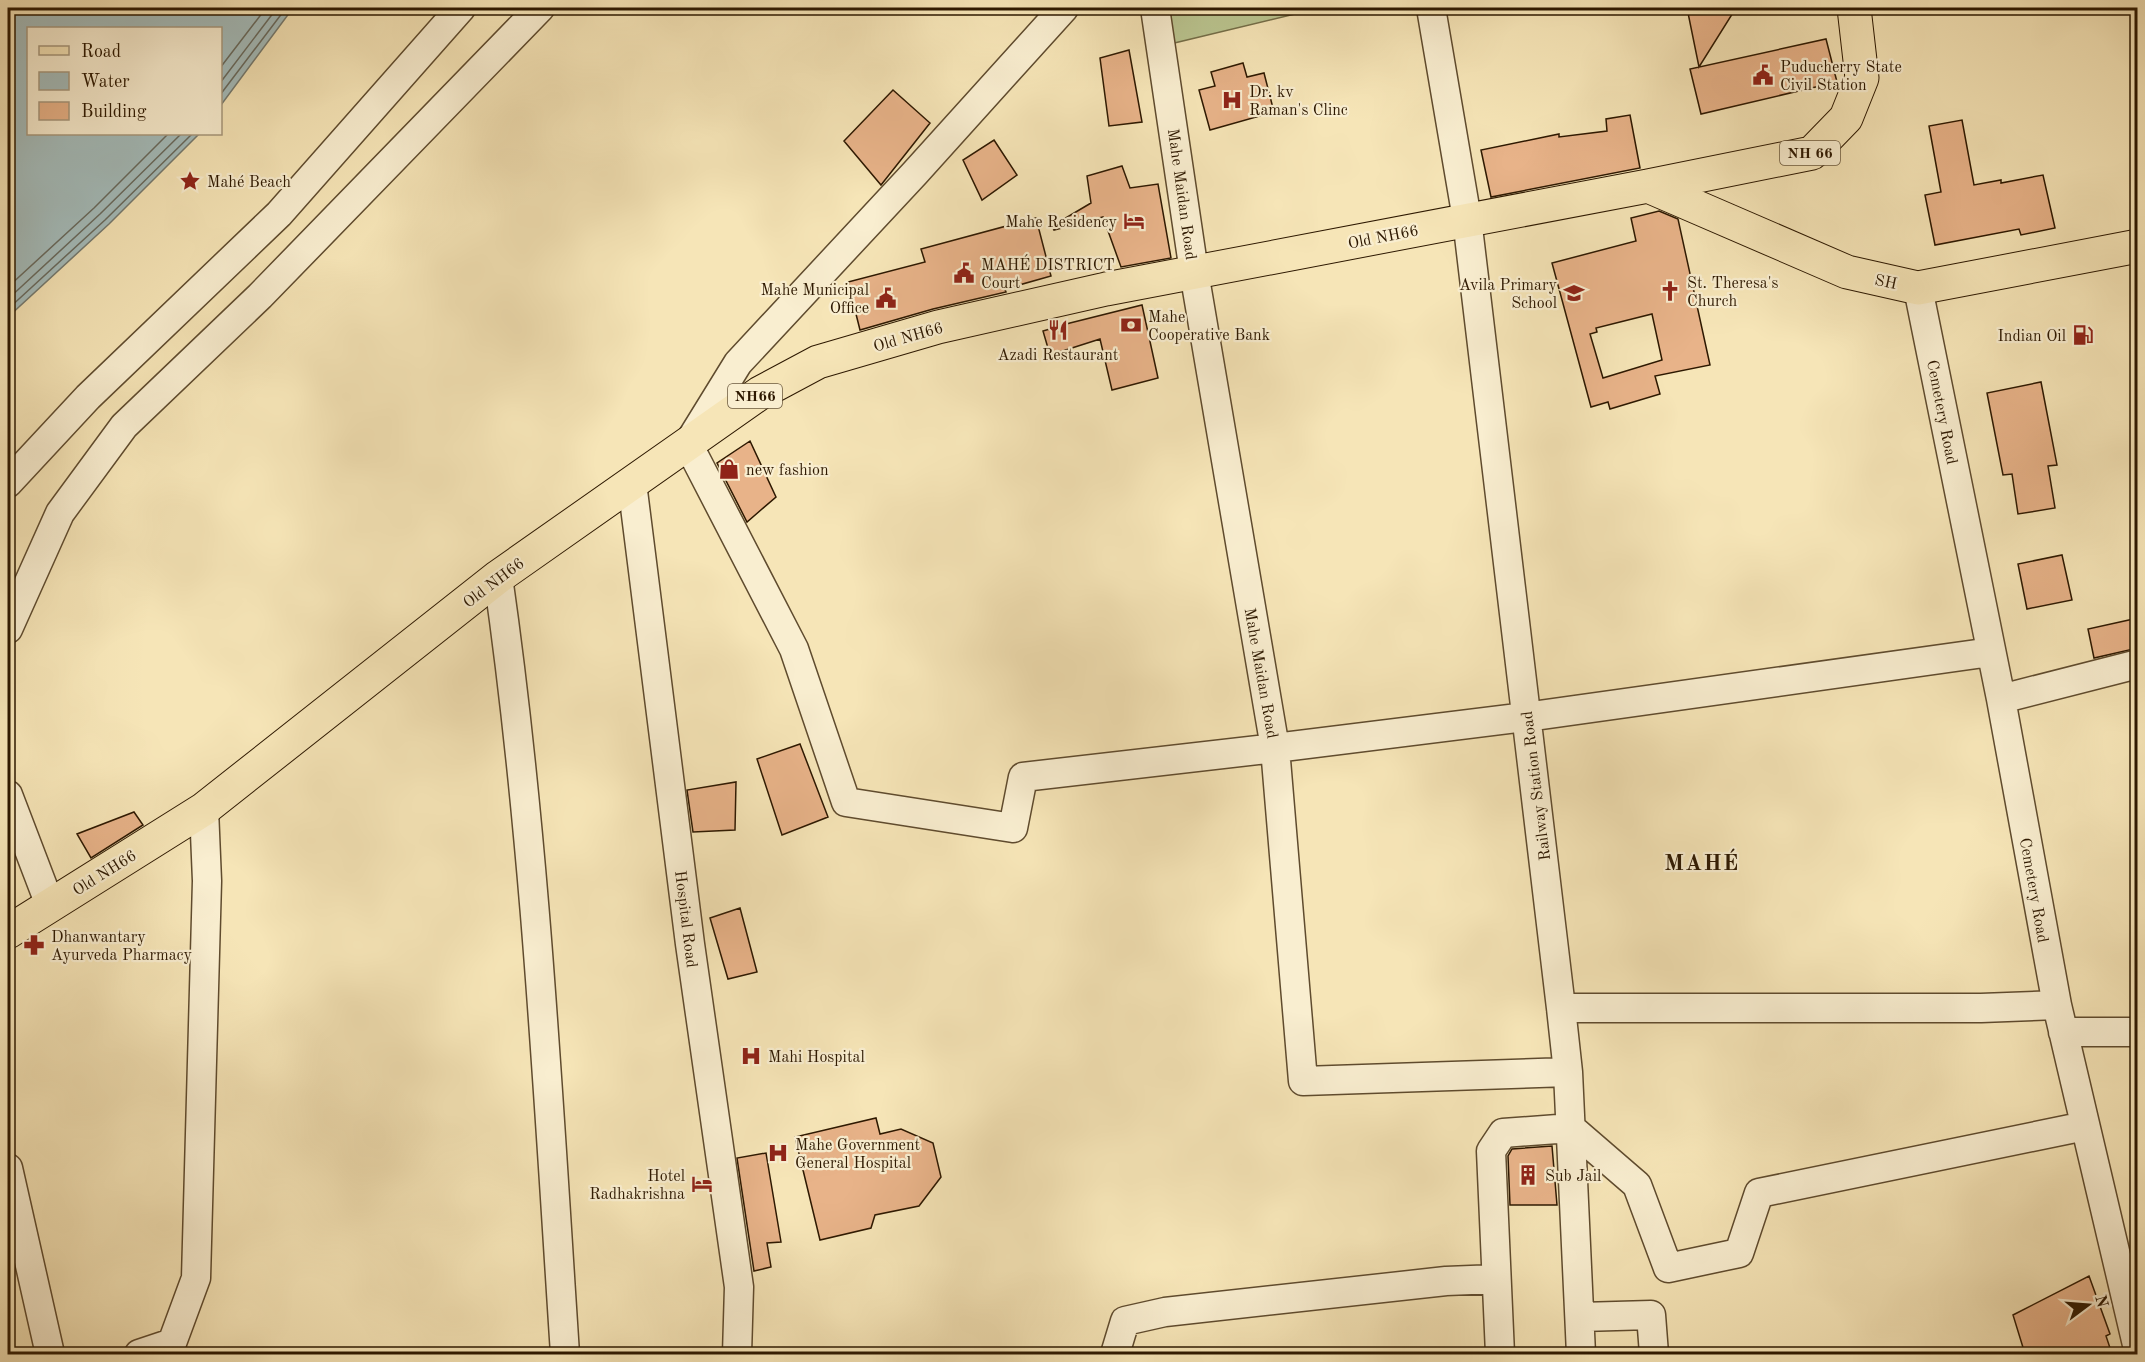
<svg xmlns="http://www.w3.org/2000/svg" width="2145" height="1362" font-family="'Old Standard TT',serif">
<rect width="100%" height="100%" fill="#f6e5b7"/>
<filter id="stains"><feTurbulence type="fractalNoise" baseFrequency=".00333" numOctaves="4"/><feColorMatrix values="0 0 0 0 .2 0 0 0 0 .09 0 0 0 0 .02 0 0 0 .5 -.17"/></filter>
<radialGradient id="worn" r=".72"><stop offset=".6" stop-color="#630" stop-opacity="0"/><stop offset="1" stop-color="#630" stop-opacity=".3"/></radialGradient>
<!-- green -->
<path fill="#bac590" stroke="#746e48" stroke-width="1.5" d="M1163 8H1320L1166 45Z"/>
<!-- water -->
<path fill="#a4bcbb" stroke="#747a70" stroke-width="1.5" d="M8 8H293L221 105 220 28H28V134H199L109 224 8 317Z"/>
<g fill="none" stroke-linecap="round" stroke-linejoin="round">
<!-- shore -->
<path stroke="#686a5e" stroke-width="1.5" d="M220 68 266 8
M220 83 277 8
M220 95 286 8
M8 287 94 208 168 134
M8 299 100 214 181 134
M8 309 105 220 192 134"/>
</g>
<!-- building -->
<path fill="#e8b389" stroke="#2d1800" stroke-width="1.5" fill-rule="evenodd" d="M1687 8H1736L1699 67Z
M1826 39 1837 82 1701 114 1690 69Z
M1129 50 1142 122 1109 126 1100 58Z
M1243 63 1247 77 1264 73 1274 112 1210 130 1199 90 1215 86 1211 72Z
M893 90 930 123 881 185 844 141Z
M1630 115 1640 168 1491 197 1481 150 1559 134V137L1607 131 1606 119Z
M1962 120 1974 185 2001 180V183L2043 175 2055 228 2021 235 2019 229 1935 245 1925 195 1941 192 1929 126Z
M994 140 1017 175 982 200 963 160Z
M1122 166 1130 188 1158 184 1171 258 1121 267 1103 217 1054 230 1052 226 1091 203 1087 176Z
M1659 211 1678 219 1710 365 1655 376 1660 394 1610 409 1608 402 1591 407 1552 263 1636 241 1631 218ZM1652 314 1662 360 1603 378 1590 334 1597 332 1596 328Z
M1036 218 1051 276 1005 289 1006 292 933 309 860 330 848 282 925 262 921 249Z
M1142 305 1158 378 1112 390 1100 339 1050 355 1043 331 1070 323Z
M2041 382 2057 465 2048 466 2055 508 2018 514 2012 474 2003 475 1987 393Z
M750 441 776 497 747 522 717 463Z
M2062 555 2072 600 2027 609 2018 564Z
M2138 618V648L2094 658 2088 629Z
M800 744 828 817 782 835 757 759Z
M736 782 735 830 693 832 687 790Z
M134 812 143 825 91 858 77 834Z
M740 908 757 972 728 979 710 918Z
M876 1118 880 1134 901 1129 933 1143 941 1177 919 1206 875 1215 871 1228 820 1240 795 1137Z
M1552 1146 1557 1205H1510L1508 1156 1512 1149Z
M766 1153 781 1242 767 1243 771 1267 754 1271 737 1158Z
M2089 1276 2110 1334 2106 1336 2112 1354H2025L2013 1315Z"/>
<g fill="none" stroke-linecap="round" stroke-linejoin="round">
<!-- minor casing -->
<g stroke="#5f4b2e" stroke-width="31">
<path id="minor" d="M1064 8 915 173 738 363 688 444 794 649 846 802 1013 828 1023 777 1275 748 1526 717 1991 652
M1155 8 1194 272 1275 748 1303 1081 1568 1072
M1431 8 1467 219 1561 1008 1568 1072 1581 1354
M8 483 88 397 279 214 461 8
M632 483 690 944 739 1287 737 1354
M498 577C535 835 548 1095 565 1354
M8 629 60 513 124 426 260 296 540 8
M2001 699 2138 664
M8 795 50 905
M2057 1005 2138 1349
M1561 1008H1981L2057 1005 2001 699 1918 288
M2063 1032H2138
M8 1168 50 1354
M1581 1317 1651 1315 1654 1354
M139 1354 172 1343 196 1278 207 881 204 809
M1115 1354 1125 1321 1165 1312 1446 1281 1496 1279
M1500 1354 1491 1151 1503 1133 1571 1128 1637 1185 1668 1268 1739 1253 1759 1193 2085 1126"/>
</g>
<!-- major casing -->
<g stroke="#2d1800" stroke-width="35">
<path id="major" d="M1648 186 1847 272 1918 288 2138 246
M8 932 204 809 498 577 760 393 818 362 938 327 1106 289 1648 186 1812 153 1846 118 1862 78 1854 8"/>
</g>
<!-- minor -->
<use href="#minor" stroke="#f9eed0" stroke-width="28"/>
<!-- major -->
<use href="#major" stroke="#f6e5b7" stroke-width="33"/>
</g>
<!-- icons -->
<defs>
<g id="civic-bare" transform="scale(1.62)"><path d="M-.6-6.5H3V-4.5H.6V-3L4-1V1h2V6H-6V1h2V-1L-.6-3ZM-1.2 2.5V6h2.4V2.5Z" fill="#8f2418" stroke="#f9eed0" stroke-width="2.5" paint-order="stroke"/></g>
<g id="hospital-bare" transform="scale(1.62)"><path d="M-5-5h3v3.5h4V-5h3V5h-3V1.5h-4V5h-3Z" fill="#8f2418" stroke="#f9eed0" stroke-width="2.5" paint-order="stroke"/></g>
<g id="sight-bare" transform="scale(1.62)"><path d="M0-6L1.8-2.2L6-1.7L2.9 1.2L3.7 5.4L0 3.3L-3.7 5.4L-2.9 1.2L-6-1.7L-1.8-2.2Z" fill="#8f2418" stroke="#f9eed0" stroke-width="2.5" paint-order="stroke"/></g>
<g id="hotel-bare" transform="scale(1.62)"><path d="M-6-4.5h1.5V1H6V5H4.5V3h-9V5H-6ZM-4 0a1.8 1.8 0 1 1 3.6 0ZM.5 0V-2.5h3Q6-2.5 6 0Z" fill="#8f2418" stroke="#f9eed0" stroke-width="2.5" paint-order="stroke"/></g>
<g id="church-bare" transform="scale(1.62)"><path d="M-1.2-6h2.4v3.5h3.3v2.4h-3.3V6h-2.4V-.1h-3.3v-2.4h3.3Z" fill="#8f2418" stroke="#f9eed0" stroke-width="2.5" paint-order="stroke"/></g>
<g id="school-bare" transform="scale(1.62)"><path d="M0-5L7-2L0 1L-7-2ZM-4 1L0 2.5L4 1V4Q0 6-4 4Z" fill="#8f2418" stroke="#f9eed0" stroke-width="2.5" paint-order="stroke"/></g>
<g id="bank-bare" transform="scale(1.62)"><path d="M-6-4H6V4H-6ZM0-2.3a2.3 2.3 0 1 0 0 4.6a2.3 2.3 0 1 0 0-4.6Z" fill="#8f2418" stroke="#f9eed0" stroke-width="2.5" paint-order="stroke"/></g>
<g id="restaurant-bare" transform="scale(1.62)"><path d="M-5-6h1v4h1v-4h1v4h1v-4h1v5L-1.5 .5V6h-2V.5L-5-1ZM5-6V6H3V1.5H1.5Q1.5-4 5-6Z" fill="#8f2418" stroke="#f9eed0" stroke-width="2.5" paint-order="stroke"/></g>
<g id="fuel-bare" transform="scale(1.62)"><path d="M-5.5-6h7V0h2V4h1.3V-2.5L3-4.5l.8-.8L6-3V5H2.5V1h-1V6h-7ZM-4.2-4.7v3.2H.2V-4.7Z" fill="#8f2418" stroke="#f9eed0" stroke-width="2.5" paint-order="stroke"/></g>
<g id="shop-bare" transform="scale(1.62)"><path d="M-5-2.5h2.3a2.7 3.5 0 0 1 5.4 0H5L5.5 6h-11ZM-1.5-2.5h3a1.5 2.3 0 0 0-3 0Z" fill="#8f2418" stroke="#f9eed0" stroke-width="2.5" paint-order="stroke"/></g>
<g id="pharmacy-bare" transform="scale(1.62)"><path d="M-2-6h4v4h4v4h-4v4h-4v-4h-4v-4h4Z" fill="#8f2418" stroke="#f9eed0" stroke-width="2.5" paint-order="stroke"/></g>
<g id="building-bare" transform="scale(1.62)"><path d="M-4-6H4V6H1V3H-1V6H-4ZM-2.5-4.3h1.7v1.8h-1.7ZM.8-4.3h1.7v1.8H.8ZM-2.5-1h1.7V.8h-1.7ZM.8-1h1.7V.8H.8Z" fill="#8f2418" stroke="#f9eed0" stroke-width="2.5" paint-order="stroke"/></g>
</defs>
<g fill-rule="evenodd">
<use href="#civic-bare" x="1763" y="75"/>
<use href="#hospital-bare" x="1232" y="100"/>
<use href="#sight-bare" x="190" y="181"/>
<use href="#hotel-bare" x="1134" y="221"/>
<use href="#civic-bare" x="964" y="273"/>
<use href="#church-bare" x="1670" y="291"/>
<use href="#school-bare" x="1574" y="293"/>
<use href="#civic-bare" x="886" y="298"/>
<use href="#bank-bare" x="1131" y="325"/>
<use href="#restaurant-bare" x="1058" y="330"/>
<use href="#fuel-bare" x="2083" y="335"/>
<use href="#shop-bare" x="729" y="469"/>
<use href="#pharmacy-bare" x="34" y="945"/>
<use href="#hospital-bare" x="751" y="1056"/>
<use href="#hospital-bare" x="778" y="1153"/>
<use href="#building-bare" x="1528" y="1175"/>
<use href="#hotel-bare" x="702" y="1184"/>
</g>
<g text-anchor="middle" stroke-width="4.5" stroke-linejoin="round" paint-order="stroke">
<!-- shield labels -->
<g fill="#f9eed0" stroke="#6a583e" stroke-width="1.5">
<rect x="1780" y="141" width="60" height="24" rx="4.5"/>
<rect x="728" y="384" width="54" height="24" rx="4.5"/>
</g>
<g font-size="15" font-weight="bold" fill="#2d1800">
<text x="1810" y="158">NH 66</text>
<text x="755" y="401">NH66</text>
</g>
<!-- poi labels -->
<g font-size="16" fill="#2d1800" stroke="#f9eed0" text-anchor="start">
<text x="1780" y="72">Puducherry State<tspan x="1780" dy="18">Civil Station</tspan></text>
<text x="1249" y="97">Dr. kv<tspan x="1249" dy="18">Raman's Clinc</tspan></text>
<text x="207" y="187">Mahé Beach</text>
<text x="1117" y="227" text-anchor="end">Mahe Residency</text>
<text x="981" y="270">MAHÉ DISTRICT<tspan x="981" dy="18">Court</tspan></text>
<text x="1687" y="288">St. Theresa's<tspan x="1687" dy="18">Church</tspan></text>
<text x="1557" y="290" text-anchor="end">Avila Primary<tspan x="1557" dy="18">School</tspan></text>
<text x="869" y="295" text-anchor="end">Mahe Municipal<tspan x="869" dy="18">Office</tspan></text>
<text x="1148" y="322">Mahe<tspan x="1148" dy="18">Cooperative Bank</tspan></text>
<text x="2066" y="341" text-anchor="end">Indian Oil</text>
<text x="1058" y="360" text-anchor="middle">Azadi Restaurant</text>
<text x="746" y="475">new fashion</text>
<text x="51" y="942">Dhanwantary<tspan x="51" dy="18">Ayurveda Pharmacy</tspan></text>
<text x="768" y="1062">Mahi Hospital</text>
<text x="795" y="1150">Mahe Government<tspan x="795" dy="18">General Hospital</tspan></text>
<text x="685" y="1181" text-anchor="end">Hotel<tspan x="685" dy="18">Radhakrishna</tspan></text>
<text x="1545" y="1181">Sub Jail</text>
</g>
<!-- street labels -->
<g font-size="16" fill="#2d1800" stroke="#f9eed0">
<text transform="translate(1183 194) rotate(82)" y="6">Mahe Maidan Road</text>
<text transform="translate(1383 236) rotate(-11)" y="6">Old NH66</text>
<text transform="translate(1886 281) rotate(12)" y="6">SH</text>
<text transform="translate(908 336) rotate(-16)" y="6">Old NH66</text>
<text transform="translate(1943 412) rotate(79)" y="6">Cemetery Road</text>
<text transform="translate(493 582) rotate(-37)" y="6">Old NH66</text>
<text transform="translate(1262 673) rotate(80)" y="6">Mahe Maidan Road</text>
<text transform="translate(1535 786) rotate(-97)" y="6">Railway Station Road</text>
<text transform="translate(104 872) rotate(-32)" y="6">Old NH66</text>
<text transform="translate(2035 890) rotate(80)" y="6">Cemetery Road</text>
<text transform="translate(687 919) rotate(83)" y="6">Hospital Road</text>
</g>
<!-- district labels -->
<g font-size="22" font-weight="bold" letter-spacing="1.5" fill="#2d1800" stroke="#f9eed0">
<text x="1702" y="870">MAHÉ</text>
</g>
</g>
<!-- margin -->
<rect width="2145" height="1362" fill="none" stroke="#f6e5b7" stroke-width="30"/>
<rect x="9" y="9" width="2127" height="1344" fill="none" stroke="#2d1800" stroke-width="3"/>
<rect x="15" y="15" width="2115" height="1332" fill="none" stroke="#2d1800" stroke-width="1.5"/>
<!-- legend -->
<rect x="27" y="27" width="195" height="108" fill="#f9eed0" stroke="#a7987d" stroke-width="1.5"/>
<rect x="39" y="46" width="30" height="9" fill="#f6e5b7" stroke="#a7987d" stroke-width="1.5"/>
<text x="81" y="57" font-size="18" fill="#2d1800">Road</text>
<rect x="39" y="72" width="30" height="18" fill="#a4bcbb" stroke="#a7987d" stroke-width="1.5"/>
<text x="81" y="87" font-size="18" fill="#2d1800">Water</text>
<rect x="39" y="102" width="30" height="18" fill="#e8b389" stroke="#a7987d" stroke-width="1.5"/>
<text x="81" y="117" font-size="18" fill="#2d1800">Building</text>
<!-- north arrow -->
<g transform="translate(2088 1305) rotate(74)" stroke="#f9eed0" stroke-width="4.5" paint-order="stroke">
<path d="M0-4.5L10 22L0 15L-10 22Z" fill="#2d1800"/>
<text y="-9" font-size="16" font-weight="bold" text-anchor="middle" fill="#2d1800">N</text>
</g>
<rect width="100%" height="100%" filter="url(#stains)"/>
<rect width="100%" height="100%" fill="url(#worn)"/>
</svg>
